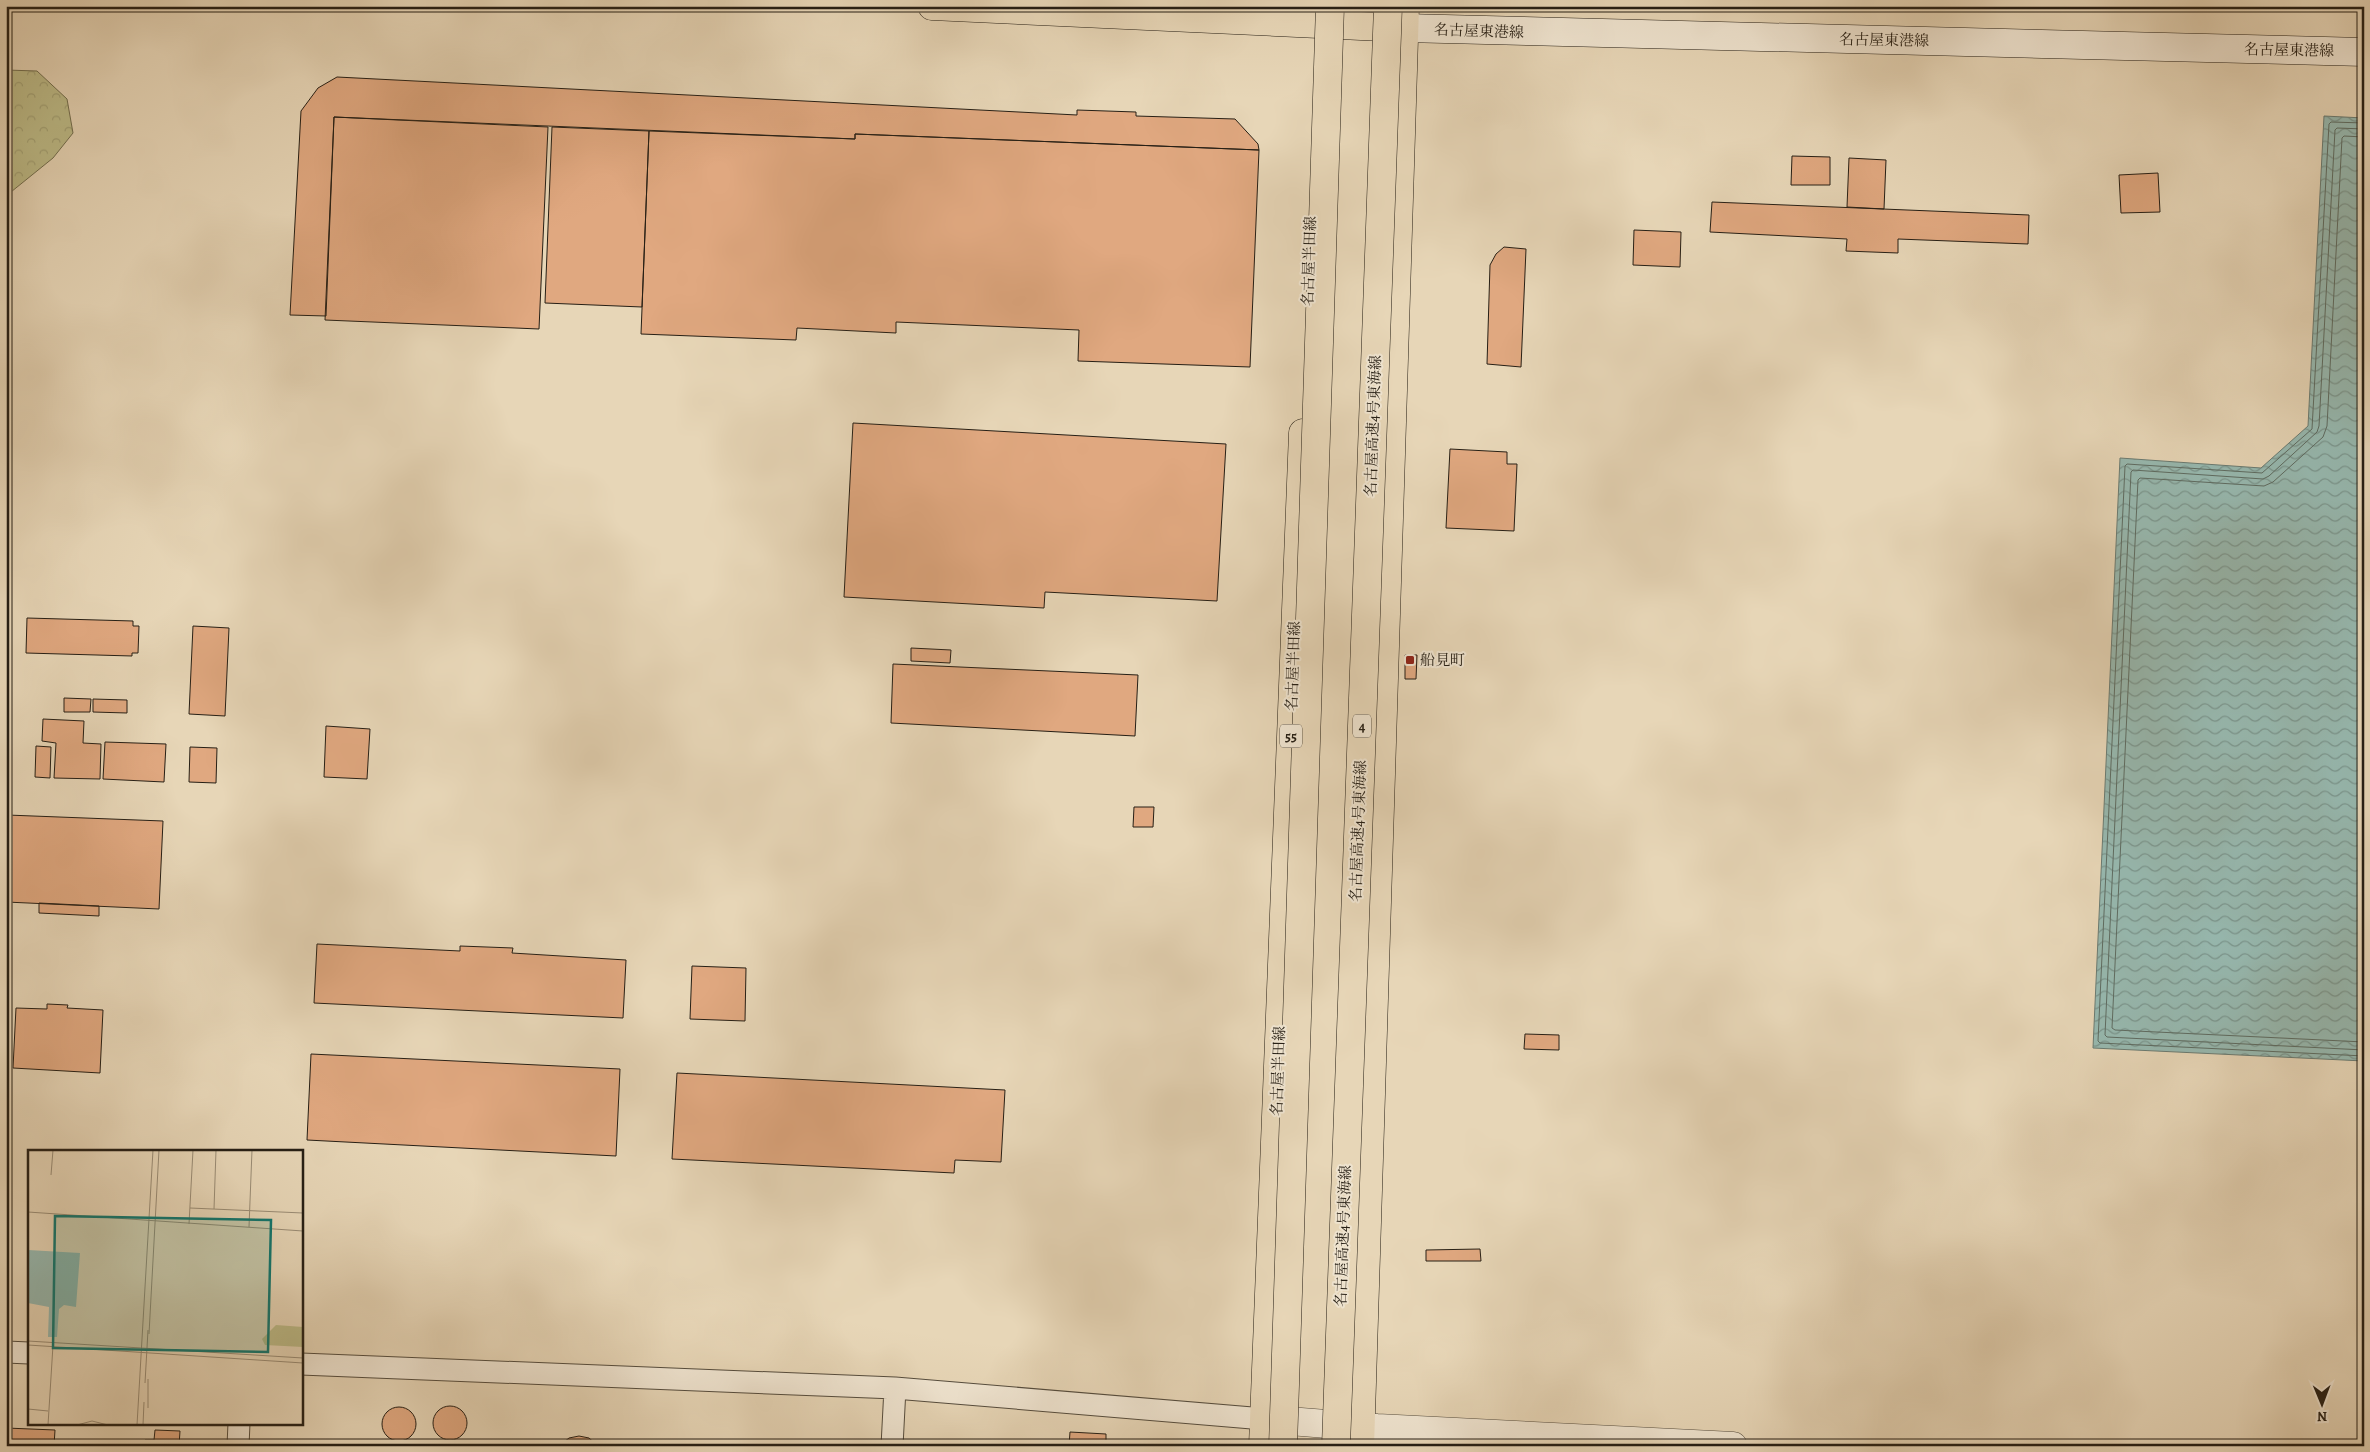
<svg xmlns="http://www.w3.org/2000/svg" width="2370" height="1452" font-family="Alegreya,'Noto Serif JP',serif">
<defs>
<pattern id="forest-crowns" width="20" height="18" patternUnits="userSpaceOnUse" patternTransform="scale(1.25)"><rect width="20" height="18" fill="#bdbc89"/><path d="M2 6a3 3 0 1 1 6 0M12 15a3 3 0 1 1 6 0" fill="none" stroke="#a2a175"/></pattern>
<pattern id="water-waves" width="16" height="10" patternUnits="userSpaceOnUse" patternTransform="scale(1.25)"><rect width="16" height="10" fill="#97b9b0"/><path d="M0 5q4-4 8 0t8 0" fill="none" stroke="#7b968e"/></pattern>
</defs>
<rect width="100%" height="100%" fill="#e7d6b7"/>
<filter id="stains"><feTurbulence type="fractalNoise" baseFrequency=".004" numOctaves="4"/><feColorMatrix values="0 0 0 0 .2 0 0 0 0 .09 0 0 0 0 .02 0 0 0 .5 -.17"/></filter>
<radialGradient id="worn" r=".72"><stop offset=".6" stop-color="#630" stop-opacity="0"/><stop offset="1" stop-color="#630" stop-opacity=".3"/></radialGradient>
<!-- forest -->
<path fill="url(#forest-crowns)" stroke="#726e4f" d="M6 70 37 71 67 99 73 133 53 158 6 196Z"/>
<!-- water -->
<path fill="url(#water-waves)" stroke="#6a7b72" d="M2324 116 2364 118V1061L2093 1048 2120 458 2261 468 2308 426Z"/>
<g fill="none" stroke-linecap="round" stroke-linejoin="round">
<!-- shore -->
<path stroke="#5e6c62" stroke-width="1" d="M2364 123 2331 122 2329 124 2312 429 2262 473 2127 464 2125 466 2098 1041 2100 1043 2364 1056
M2364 129 2337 128 2335 130 2319 426 2317 432 2269 476 2263 479 2133 470 2131 472 2105 1035 2107 1037 2364 1050
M2364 137 2344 136 2342 138 2327 426 2323 437 2273 482 2264 486 2140 478 2138 480 2112 1028 2115 1030 2364 1042"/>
</g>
<!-- building -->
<path fill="#e0a880" stroke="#261f15" d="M337 77 1077 115V110L1136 112V116L1235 119 1258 144 1259 150 855 134V139L334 117 326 316 290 315 301 111 318 88Z
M334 117 548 127 539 329 325 320Z
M552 127 649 131 642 307 545 303Z
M649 131 855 139V134L1259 150 1250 367 1078 361 1079 330 896 322V333L797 328 796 340 641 334Z
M1792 156 1830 157V185H1791Z
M1849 158 1886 160 1884 209 1847 207Z
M2158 173 2160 212 2121 213 2119 175Z
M1712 202 2029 215 2028 244 1898 239V253L1846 251 1847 239 1710 232Z
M1634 230 1681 232 1680 267 1633 265Z
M1504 247 1526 249 1521 367 1487 364 1490 265 1496 254Z
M853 423 1226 444 1217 601 1045 592 1044 608 844 597Z
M1450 449 1507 452V464H1517L1514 531 1446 528Z
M27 618 133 621V626H139L138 653H132V656L26 653Z
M193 626 229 628 225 716 189 714Z
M911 648 951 650 950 663 911 661Z
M1405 655H1417L1416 679H1405Z
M893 664 1138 675 1135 736 891 723Z
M64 698 91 699 90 712H64Z
M93 699 127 700V713L93 712Z
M43 719 84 721 83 743 101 744 100 779 54 778 56 743 42 741Z
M326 726 370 729 367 779 324 777Z
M105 742 166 744 164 782 103 779Z
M36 746 51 747 50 778 35 777Z
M190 747 217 748 216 783 189 782Z
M1134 807H1154L1153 827H1133Z
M7 815 163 821 159 909 6 902Z
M39 903 99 906V916L39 913Z
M317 944 460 951V946L513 948 512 953 626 960 623 1018 314 1003Z
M692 966 746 968 745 1021 690 1019Z
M47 1004 68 1005 67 1008 103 1010 100 1073 13 1068 16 1008 47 1009Z
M1525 1034 1559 1035V1050L1524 1049Z
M311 1054 620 1069 616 1156 307 1140Z
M677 1073 1005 1090 1001 1162 955 1160 954 1173 672 1159Z
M1480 1249 1481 1261H1426V1250Z
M433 1423a17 17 0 1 1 34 0a17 17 0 1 1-34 0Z
M382 1424a17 17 0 1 1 34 0a17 17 0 1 1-34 0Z
M6 1428 55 1430 54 1446H6Z
M155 1430 180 1431 179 1446H145V1440H154Z
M1070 1432 1106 1434V1446H1069Z
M579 1436 589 1438 598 1446H559L569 1438Z"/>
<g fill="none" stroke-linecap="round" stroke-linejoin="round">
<!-- service casing -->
<g stroke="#564d3e" stroke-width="23">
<path id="service" d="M6 1352 29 1353
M301 1364 895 1388 1264 1419
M238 1446 239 1423
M892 1446 895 1388"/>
</g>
<!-- tertiary casing -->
<g stroke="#564d3e" stroke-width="29">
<path id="tertiary" d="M1264 1419 1377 1428 1733 1446"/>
</g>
<!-- secondary casing -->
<g stroke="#261f15" stroke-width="29">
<path id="secondary" d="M1404 28 2364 52"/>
</g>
<!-- primary casing -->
<g stroke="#261f15" stroke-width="29">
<path id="primary" d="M932 6 1404 28
M1263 1446 1303 433
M1360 1446 1405 6"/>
</g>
<!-- service -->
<use href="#service" stroke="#efe4d0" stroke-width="21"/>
<!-- tertiary -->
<use href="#tertiary" stroke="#efe4d0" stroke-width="28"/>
<!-- secondary -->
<use href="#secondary" stroke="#efe4d0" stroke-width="28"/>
<!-- primary -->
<use href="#primary" stroke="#e7d6b7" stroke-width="28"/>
<!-- motorway-bridge casing -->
<g stroke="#261f15" stroke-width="29" stroke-linecap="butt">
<path id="motorway-bridge" d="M1283 1446 1330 6
M1336 1446 1388 6"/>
</g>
<!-- motorway-bridge -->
<use href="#motorway-bridge" stroke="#e7d6b7" stroke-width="28"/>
</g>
<!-- markers -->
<rect fill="#8f2418" stroke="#efe4d0" stroke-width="2" x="1405" y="655" width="10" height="10" rx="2.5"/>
<g text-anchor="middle" stroke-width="4" stroke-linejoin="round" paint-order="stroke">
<!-- shield labels -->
<g fill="#efe4d0" stroke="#625a4d" stroke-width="1">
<rect x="1353" y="714.5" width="18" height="23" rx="4"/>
<rect x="1280" y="724.5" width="22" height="23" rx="4"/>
</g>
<g font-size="14" font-weight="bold" fill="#261f15">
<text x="1362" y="731">4</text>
<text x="1291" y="741">55</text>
</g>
<!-- street labels -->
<g font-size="15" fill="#261f15" stroke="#efe4d0">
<text transform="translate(1479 31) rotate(2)" y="5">名古屋東港線</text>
<text transform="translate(1884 40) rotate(1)" y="5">名古屋東港線</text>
<text transform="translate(2289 50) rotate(1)" y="5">名古屋東港線</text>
<text transform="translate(1309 261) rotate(-88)" y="5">名古屋半田線</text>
<text transform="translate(1373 426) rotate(-88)" y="5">名古屋高速4号東海線</text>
<text transform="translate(1293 666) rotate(-88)" y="5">名古屋半田線</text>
<text transform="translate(1358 831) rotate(-88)" y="5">名古屋高速4号東海線</text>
<text transform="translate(1278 1071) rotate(-88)" y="5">名古屋半田線</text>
<text transform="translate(1343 1236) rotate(-88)" y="5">名古屋高速4号東海線</text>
</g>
<!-- poi labels -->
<g font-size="15" fill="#261f15" stroke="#efe4d0" text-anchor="start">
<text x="1420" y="665">船見町</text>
</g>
</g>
<!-- overview -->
<g transform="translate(28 1150)">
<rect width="275" height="275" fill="#e7d6b7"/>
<path d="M248 175 275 177V197L237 195 234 189Z" fill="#bdbc89"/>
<path d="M0 100 52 103 48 157 36 155 31 159 29 187H20L21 157 0 153Z" fill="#97b9b0"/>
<path fill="none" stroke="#9a8d76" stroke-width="1" d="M23 25 25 0M162 58 275 63M186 59 188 0M0 62 275 81M161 74 165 0M221 77 224 0M121 184 131 0M0 191 275 208M0 195 275 213M117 233 120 180M120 258V229M0 259 20 261M20 275 25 195M49 275 64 271 80 275M109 275 125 0M115 275 116 252"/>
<path fill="#0f766e" fill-opacity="0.15" stroke="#0f766e" stroke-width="2.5" d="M27 66 243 70 240 202 25 198Z"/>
<rect width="275" height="275" fill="none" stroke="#261f15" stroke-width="2.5"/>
</g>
<!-- margin -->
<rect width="2370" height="1452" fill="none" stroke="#e7d6b7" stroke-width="25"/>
<rect x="8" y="8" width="2355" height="1437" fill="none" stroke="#261f15" stroke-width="2.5"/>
<rect x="12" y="12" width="2345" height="1427" fill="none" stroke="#261f15"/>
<!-- north arrow -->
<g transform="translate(2322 1404) rotate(179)" stroke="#efe4d0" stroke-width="4" paint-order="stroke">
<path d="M0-4L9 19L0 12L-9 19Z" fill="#261f15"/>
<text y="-8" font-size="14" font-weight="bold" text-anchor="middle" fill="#261f15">N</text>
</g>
<rect width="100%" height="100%" filter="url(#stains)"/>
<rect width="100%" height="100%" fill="url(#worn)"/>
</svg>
